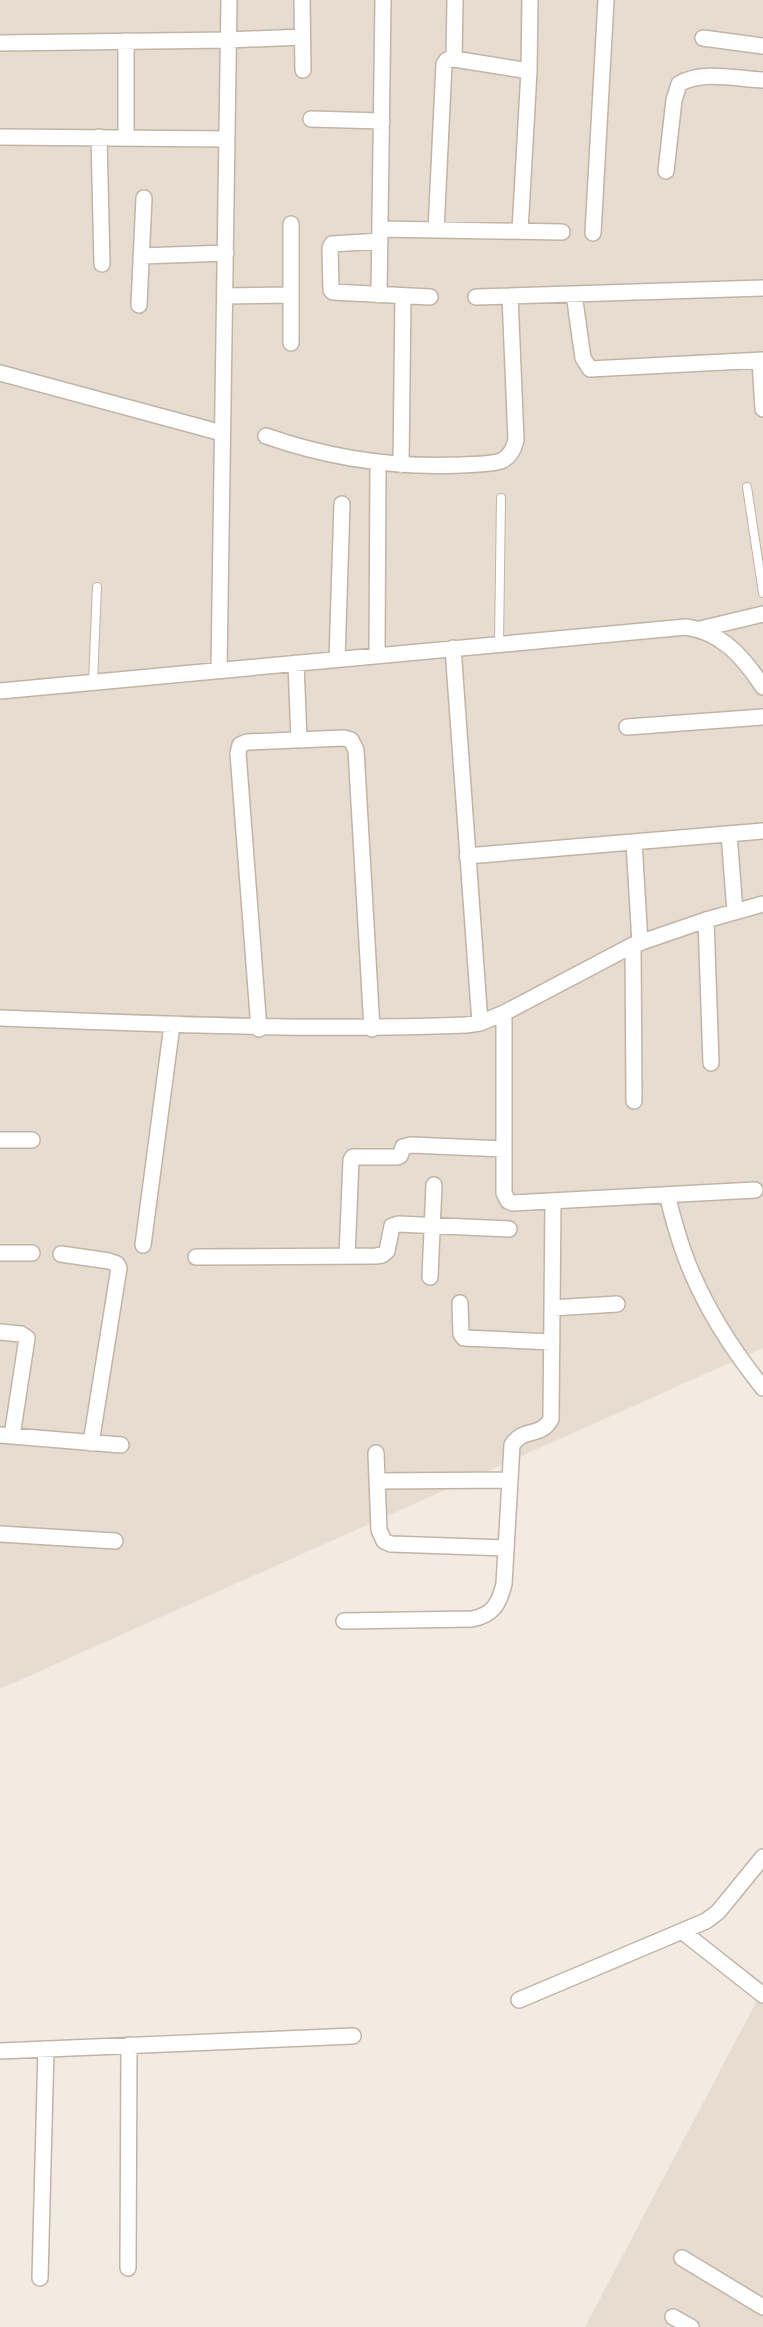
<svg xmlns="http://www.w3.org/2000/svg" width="763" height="2327" font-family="'Titillium Web',sans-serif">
<rect width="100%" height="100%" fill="#f3ebe2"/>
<!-- residential -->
<path fill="#e7dcd0" d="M0 0H763V1348L0 1689Z
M763 1989V2327H585Z"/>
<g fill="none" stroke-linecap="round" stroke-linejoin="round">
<!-- service casing -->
<g stroke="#c1b4a7" stroke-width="10">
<path id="service" d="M747 487 763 593
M499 644 501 498
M93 682 97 587"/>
</g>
<!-- minor casing -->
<g stroke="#c1b4a7" stroke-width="18">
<path id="minor" d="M302 0 303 70
M703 38 763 46
M126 41V137
M0 43 228 40 302 37
M454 59 455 0
M311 119 382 121
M0 137 227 139
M99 137 102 264
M666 171 674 100 679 84C702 70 737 79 763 80
M291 224V343
M380 229 562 232
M436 230 444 64 447 60 454 59 529 71
M520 231 529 71 530 0
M593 233 606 0
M380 241 332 244 330 248 331 290 333 292 430 297
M141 256 226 253
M574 294 583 358 590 369 763 360
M379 295 383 0
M225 296 291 295
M476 297 763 288
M139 305 144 198
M760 361 763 409
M0 373 222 433
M266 436C329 458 392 468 460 465 472 464 489 465 501 461 510 457 514 449 516 440L510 296
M401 465 403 296
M700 629 763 614
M453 648 480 1023
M377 655 378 463
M337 659 342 504
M296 663 299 740
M219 670 229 0
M0 691 686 627C722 632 744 658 763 687
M627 727 763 717
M729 834 735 912
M634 842 640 943
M467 856 763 831
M706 920 711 1063
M633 945 634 1101
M504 1013V1193L508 1201 513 1203 755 1190
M0 1018C156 1024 311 1031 466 1025L480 1023 504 1013 633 945 706 920 763 904
M259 1029 238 753 240 745 247 742 344 738 351 740 356 750 372 1029
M0 1140H32
M667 1195C672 1214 677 1234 684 1253 702 1303 730 1347 763 1388
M143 1245 172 1025
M0 1253H32
M61 1254 109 1261 117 1264 119 1268 91 1443
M347 1256 351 1160 353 1157H397L400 1156 403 1147 411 1145 504 1149
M196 1257 376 1256 382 1255 387 1251 392 1226 398 1224 509 1229
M430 1277 434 1185
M460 1303 461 1334 464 1338 552 1342
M552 1308 617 1304
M0 1332 21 1334 27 1338 12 1436
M0 1435 121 1445
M376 1453 379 1530 384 1541 391 1544 506 1548
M377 1481 510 1480
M0 1534 115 1541
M344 1621 472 1619C493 1615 499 1604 504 1584L512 1445C523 1427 541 1438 551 1419L553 1201
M683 1932 763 1995
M519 2000 706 1921 718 1912 763 1857
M0 2051 353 2036
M682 2258 763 2307
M128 2268 129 2045
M40 2278 46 2049
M673 2317 691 2327"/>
</g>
<!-- service -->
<use href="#service" stroke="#fff" stroke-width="8"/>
<!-- minor -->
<use href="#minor" stroke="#fff" stroke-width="15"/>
</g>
</svg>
